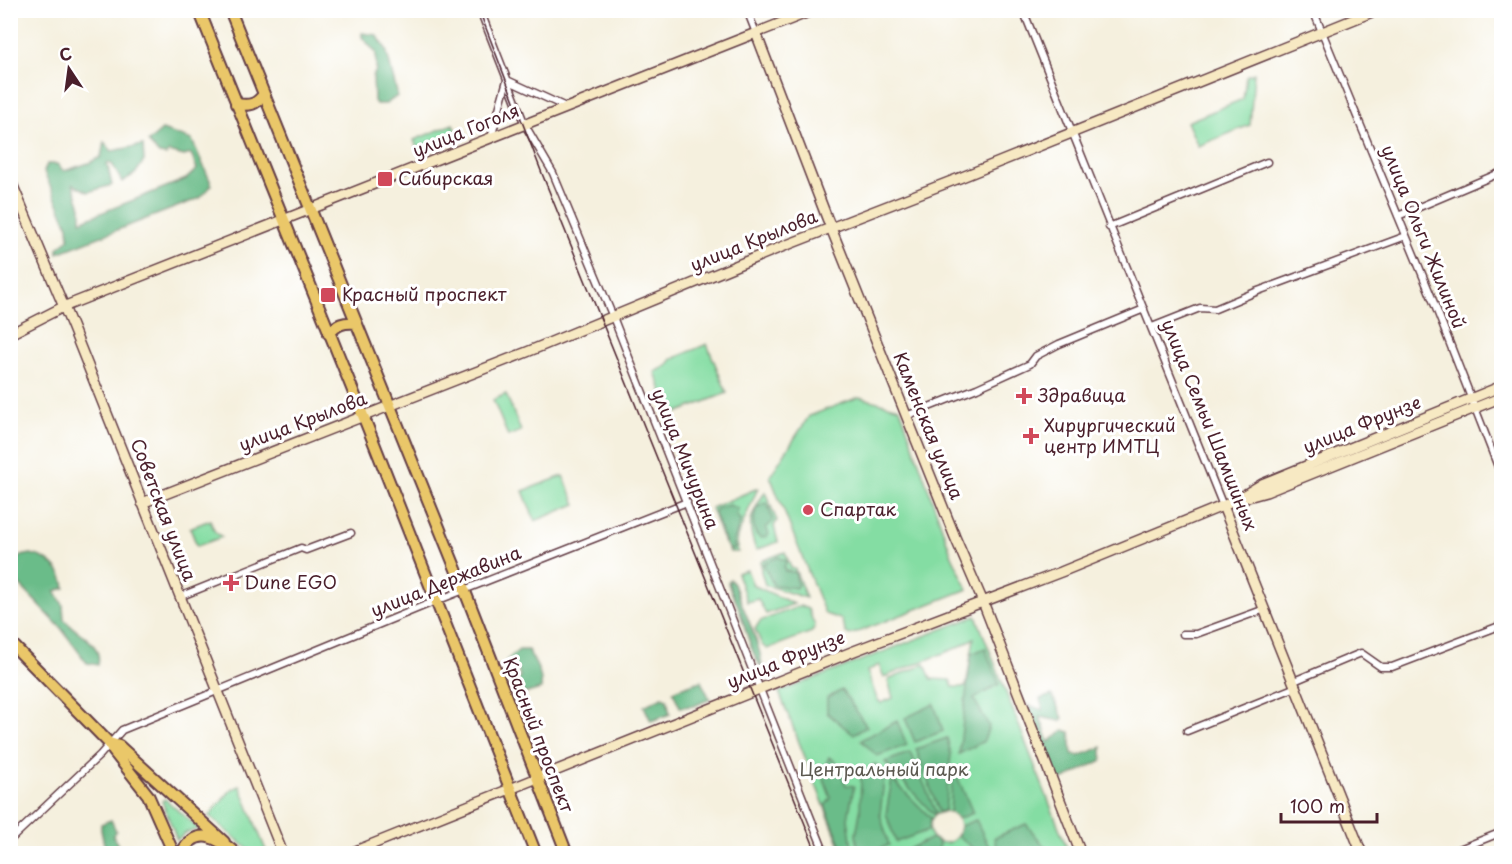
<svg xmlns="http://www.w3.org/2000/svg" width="1512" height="864" font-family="'Playpen Sans',sans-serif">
<rect width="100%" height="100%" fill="#fff"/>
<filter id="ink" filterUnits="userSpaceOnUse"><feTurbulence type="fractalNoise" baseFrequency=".0167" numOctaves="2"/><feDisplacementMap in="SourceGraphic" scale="12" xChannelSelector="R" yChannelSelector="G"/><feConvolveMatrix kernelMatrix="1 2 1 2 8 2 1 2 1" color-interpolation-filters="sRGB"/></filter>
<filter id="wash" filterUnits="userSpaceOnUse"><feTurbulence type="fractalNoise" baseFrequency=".008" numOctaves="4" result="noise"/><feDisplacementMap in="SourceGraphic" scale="24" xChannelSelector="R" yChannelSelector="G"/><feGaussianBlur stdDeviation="1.35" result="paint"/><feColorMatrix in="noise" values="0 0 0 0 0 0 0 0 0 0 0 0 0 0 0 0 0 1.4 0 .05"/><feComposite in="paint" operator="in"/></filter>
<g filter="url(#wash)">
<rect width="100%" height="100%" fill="#f5f0de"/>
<!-- green -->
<path fill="#84dda3" stroke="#677e67" stroke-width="1.5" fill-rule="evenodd" d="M1254 73 1250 125 1198 146 1187 122 1243 99 1246 76Z
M453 124 456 132 417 148 414 140Z
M707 344 727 393 671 415 655 372 667 366 672 359Z
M506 394 521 431 508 436 493 400Z
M859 397 900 408 952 556 968 589 850 635 846 633 841 619 825 614 770 476 809 416Z
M563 476 576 504 535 521 523 491Z
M758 488 737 537 736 543 738 552H730L721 536 711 508Z
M765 492 777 521 774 526 778 542 756 550C746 523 750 516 765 492Z
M210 520 215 532 222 537 197 546 190 528Z
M785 552 791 568 795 569 806 598 765 585 761 571V561Z
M747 570 753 585 794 604 766 614 758 599 747 602 737 573Z
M800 606 808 609 815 626 812 632 767 649 762 645 755 629 760 621Z
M976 616 1069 853H843L779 692ZM974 638 966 687H953L950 680 931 679 925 664 888 680 893 698 881 703 877 699 867 671 879 665 884 677 959 647ZM945 811C974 817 956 856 932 838L928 826 934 815Z
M240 786 267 853H253L209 816 232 789Z
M165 799 199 829 185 833 177 840 162 801Z"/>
<!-- forest -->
<path fill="#6bbc89" stroke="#5a6e5a" stroke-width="1.5" d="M362 33 377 35 386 49 397 93V96L386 104H376L374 101 373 77 376 70V53L362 37Z
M162 130 192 140 212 185 200 198 58 253V248L69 239 68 226 44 172 47 164H57L64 171 89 163 101 157 104 142 112 151 143 145 144 161 135 174 122 182 112 164 107 163 112 185 88 192 73 184 81 207V221L186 179 197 169 191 154 184 156 169 152 166 155 159 154 148 142Z
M765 503 768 505 773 521 766 528 769 534 767 537 760 538C750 530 754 519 756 508Z
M729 505 738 509 736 516 741 520 733 542 735 549 731 550 728 548 715 516 716 509Z
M31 554C48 557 64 571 65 588L55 591 63 605 64 619C75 634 103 641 98 665L87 663 61 628 15 580 11 574V563L21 556Z
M778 557 787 561 784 567 785 571 795 572 798 585 796 588 773 585 772 582 763 564Z
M730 579 734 584C742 607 762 646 762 669 750 651 746 629 739 609 736 599 730 592 728 582Z
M985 648 999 684 974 699 989 726 984 741 959 754 971 654Z
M519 650H528C535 663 543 674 541 689L527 693 518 691 514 684 520 677 518 669H509L506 661Z
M701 681 710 699 694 706 680 707 673 692 677 689Z
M842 690 867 727 853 734 827 713V698Z
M1052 695 1063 718 1060 721 1040 717 1049 742 1064 730 1070 732 1072 754 1079 756 1102 747V760L1064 779 1057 780 1028 705 1043 710 1040 699Z
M662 697 667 699 670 714 651 721 644 706Z
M934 704 943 731 915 742 905 718Z
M897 721 907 745 877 756 861 740Z
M947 738 951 754 945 811 939 812 916 749Z
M911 752 936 813 934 815 885 762Z
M829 757 836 762 846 785 854 786 848 819 853 853H845L825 806 831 798 822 775Z
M875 764 885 772 880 814 889 845 869 853H859L856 835 860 812 861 774Z
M953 767 973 813 958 819 950 812Z
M892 779 931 818 929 830 896 842 886 814Z
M111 820 116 831 113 835 120 850V853H100L105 849 101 830V824Z
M976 820 992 853H978L958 836 960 826Z
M1026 824 1050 853H998L994 838Z
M932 838 939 842 938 853H900Z"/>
</g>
<g filter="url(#ink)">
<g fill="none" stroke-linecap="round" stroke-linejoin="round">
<!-- street casing -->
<g stroke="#643e46" stroke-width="9">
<path id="street" d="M480 10 525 125 553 173 613 317 825 854
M747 10 756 33
M1023 10 1223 506
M1313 10 1434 303 1502 477
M491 138 507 80 568 108
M1398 216 1502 172
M1109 227 1267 162
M1152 327 1200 308 1215 309 1258 291 1406 236
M906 416 977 388 1030 364 1036 356 1059 344 1144 309
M179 597 301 548 306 550 351 533
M1183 634H1196L1265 609
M1294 681 1361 653 1381 667H1392L1502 625
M1187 731 1296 687
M10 840 100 755 122 730 431 603 687 502
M1447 854 1502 832"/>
</g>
<!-- secondary casing -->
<g stroke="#643e46" stroke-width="12">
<path id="secondary" d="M756 33 827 218 955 537 983 602 1081 854
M10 179 72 326 283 854
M10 334 63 307 814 10
M1244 495 1262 484 1502 386
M142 503 527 352 774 250 962 177 1377 10
M1223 506 1362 854
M348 854 854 651 1061 572 1237 500 1266 492 1502 397"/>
</g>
<!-- primary casing -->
<g stroke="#643e46" stroke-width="14">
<path id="primary" d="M199 10 368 428 536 854
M230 10 468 599 567 854
M236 104C250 106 256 105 264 94
M329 334C337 324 343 322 356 323
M10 642 109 743 114 752 148 795 174 854
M109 743 119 746 224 842
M181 854C196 825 218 837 236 854"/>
</g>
<!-- street -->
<use href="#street" stroke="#fff" stroke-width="6"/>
<!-- secondary -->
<use href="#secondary" stroke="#f7e9c3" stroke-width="9"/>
<!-- primary -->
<use href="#primary" stroke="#eac769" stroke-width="10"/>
<!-- tram -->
<path stroke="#4a1f2b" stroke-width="1.5" d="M479 10 543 176 817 854"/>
</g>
</g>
<!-- markers -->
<g fill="#d1495b" stroke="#fff" stroke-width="2">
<rect x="377" y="171" width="16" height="16" rx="3"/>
<rect x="320" y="287" width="16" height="16" rx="3"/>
<path d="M1021 387h6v6h6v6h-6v6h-6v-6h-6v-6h6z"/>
<path d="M1028 427h6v6h6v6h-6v6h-6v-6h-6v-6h6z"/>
<circle cx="808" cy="510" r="6"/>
<path d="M228 574h6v6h6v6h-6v6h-6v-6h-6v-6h6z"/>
</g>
<g text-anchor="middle" stroke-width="6" stroke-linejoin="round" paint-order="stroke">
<!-- street labels -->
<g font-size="18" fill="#4a1f2b" stroke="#fff">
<text transform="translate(466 131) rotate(-22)" y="6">улица Гоголя</text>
<text transform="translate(1423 237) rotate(68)" y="6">улица Ольги Жилиной</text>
<text transform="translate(754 241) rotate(-22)" y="6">улица Крылова</text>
<text transform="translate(303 422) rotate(-21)" y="6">улица Крылова</text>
<text transform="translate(1209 425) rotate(68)" y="6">улица Семьи Шамшиных</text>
<text transform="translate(1362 425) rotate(-22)" y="6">улица Фрунзе</text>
<text transform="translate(928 426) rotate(68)" y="6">Каменская улица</text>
<text transform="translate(685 459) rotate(68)" y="6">улица Мичурина</text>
<text transform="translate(163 510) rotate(69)" y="6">Советская улица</text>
<text transform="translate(446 582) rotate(-22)" y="6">улица Державина</text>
<text transform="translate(786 660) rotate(-22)" y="6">улица Фрунзе</text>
<text transform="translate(538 735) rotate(69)" y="6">Красный проспект</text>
</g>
<!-- poi labels -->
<g font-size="18" fill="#4a1f2b" stroke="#fff" text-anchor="start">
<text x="398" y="185">Сибирская</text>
<text x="342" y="301">Красный проспект</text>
<text x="1038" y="402">Здравица</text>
<text x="1044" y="432">Хирургический<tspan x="1044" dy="21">центр ИМТЦ</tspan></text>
<text x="820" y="516">Спартак</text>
<text x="244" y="589">Dune EGO</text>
</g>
<!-- park labels -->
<g font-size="18" fill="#5b584f" stroke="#fff">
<text x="884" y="776">Центральный парк</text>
</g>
</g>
<!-- margin -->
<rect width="1512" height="864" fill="none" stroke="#fff" stroke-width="36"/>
<!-- north arrow -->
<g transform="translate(69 69) rotate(347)" stroke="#ffffff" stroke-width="4.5" paint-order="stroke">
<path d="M0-4.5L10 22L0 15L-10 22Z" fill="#4a1f2b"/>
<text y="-9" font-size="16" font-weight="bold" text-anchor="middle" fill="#4a1f2b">С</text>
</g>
<!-- scale -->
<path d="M1281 813v9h96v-9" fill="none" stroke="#4a1f2b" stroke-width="3"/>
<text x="1290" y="813" font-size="18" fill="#4a1f2b" stroke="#ffffff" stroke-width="4.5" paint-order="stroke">100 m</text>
</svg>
